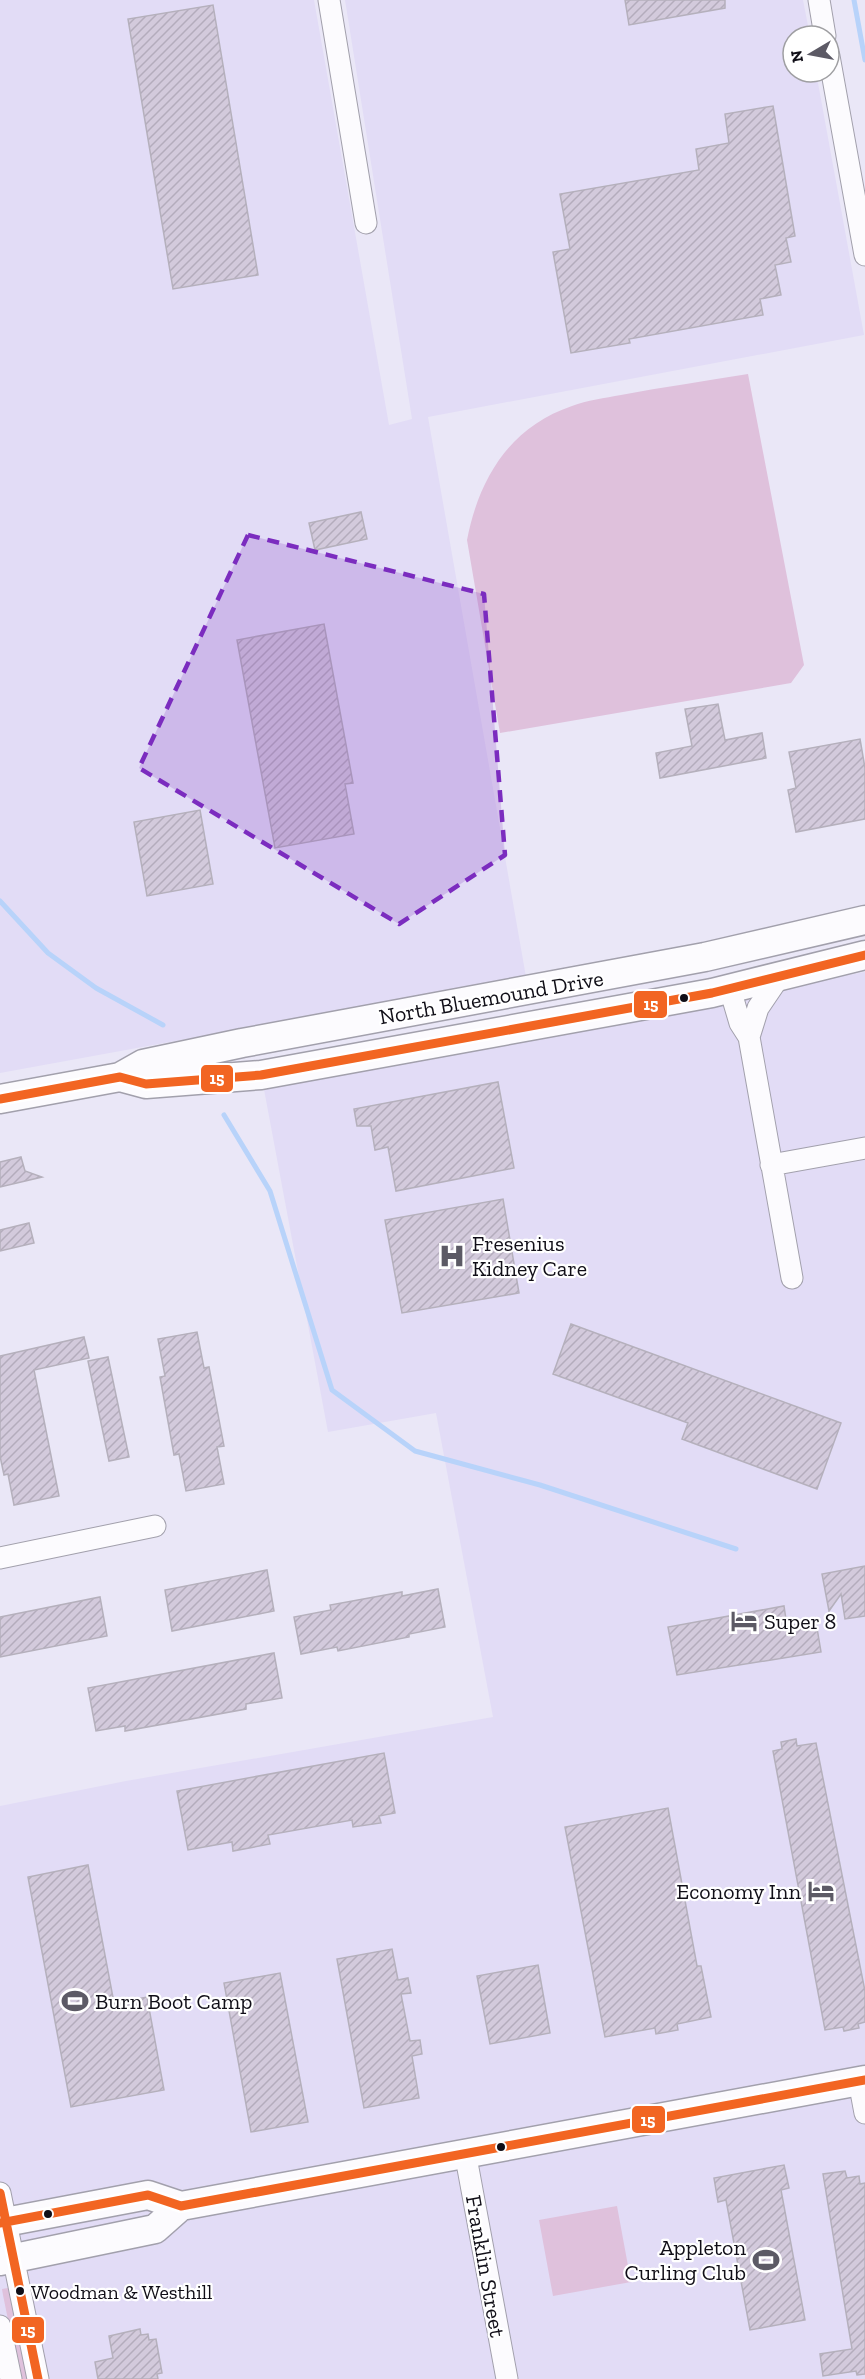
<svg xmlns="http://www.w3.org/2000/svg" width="865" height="2379" font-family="'Zilla Slab',serif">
<defs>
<pattern id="building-hatch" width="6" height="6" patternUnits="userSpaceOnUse" patternTransform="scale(1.5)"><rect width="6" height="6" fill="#d3cadc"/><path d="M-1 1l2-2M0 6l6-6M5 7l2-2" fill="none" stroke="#b4acbc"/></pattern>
</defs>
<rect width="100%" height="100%" fill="#eae7f7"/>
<!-- built -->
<path fill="#e2dcf6" d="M0 0H314L389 425 412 419 345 0H803L810 36H793V72H816L864 335 428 417 526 977 0 1073Z
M865 972V2379H0V1806L126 1781 493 1717 436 1413 328 1432 263 1084Z"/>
<!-- green -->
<path fill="#dfc1dc" d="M748 374 804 665 791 683 500 733 467 540C479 478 510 427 572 406 587 400 605 398 621 395 663 387 706 381 748 374Z
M617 2206 631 2282 553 2296 539 2220Z
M8 2288 27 2379H20L3 2295 2 2289Z"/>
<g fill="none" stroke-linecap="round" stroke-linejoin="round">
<!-- stream -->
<path stroke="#b8d3fa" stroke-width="5" d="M854 0 865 60
M0 901 48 953 96 988 163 1025
M224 1115 270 1191 332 1390 415 1451 540 1485 736 1549"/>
</g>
<!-- building -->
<path fill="url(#building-hatch)" stroke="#b5b0bc" stroke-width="1.5" d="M625 0H725V8L629 25Z
M213 5 258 275 173 289 128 19Z
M773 106 795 236 786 238 791 262 775 265 781 295 760 299 763 315 629 339 630 343 571 353 553 252 570 249 560 194 699 170 696 149 729 143 725 114Z
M361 512 367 539 315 550 309 523Z
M324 624 353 783 345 784 354 834 275 848 237 640Z
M718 704 725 740 762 733 766 758 660 778 656 753 692 746 685 709Z
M860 739 865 768V819L796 832 788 790 796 788 789 752Z
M200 810 213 884 147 896 134 822Z
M498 1082 514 1168 396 1191 388 1147 375 1150 371 1126H357L354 1109Z
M21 1157 25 1171 42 1177 0 1187V1162Z
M503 1199 519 1293 402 1313 385 1220Z
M29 1223 34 1243 0 1251V1230Z
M571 1324 841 1423 817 1489 682 1439 688 1423 553 1374Z
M197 1332 204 1368 209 1367 224 1446 217 1447 224 1484 186 1491 179 1454 174 1455 160 1377 165 1376 158 1339Z
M84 1337 89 1358 34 1370 59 1496 14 1505 8 1474 4 1475 0 1456V1356Z
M108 1357 129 1457 109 1461 88 1361Z
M865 1566V1616L845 1619 841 1594 829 1611 822 1574Z
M267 1570 274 1611 172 1631 165 1590Z
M438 1589 445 1627 409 1634V1637L338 1651 337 1647 301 1654 294 1617 331 1610 330 1605 402 1592V1596Z
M100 1597 107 1636 0 1657V1617Z
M784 1606 787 1626 816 1622 821 1652 677 1675 668 1627Z
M274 1653 282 1698 246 1704V1709L125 1731V1726L96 1731 88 1688Z
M796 1739 797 1746 816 1743 865 1991V2022L858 2024 859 2028 844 2031 843 2027 825 2030 773 1751 782 1749 781 1742Z
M384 1753 395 1813 379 1816 381 1823 353 1827 352 1820 268 1835 270 1844 233 1851 232 1842 188 1850 177 1791Z
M668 1808 697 1966H701L711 2017 677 2024 678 2030 656 2034 655 2028 605 2037 565 1827Z
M88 1865 114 2003 147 1997 164 2090 71 2107 28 1877Z
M392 1949 398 1980 408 1978 411 1993 401 1994 410 2041 420 2040 422 2054 412 2056 419 2098 364 2108 337 1959Z
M538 1965 550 2033 490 2044 477 1976Z
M280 1973 308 2122 251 2132 224 1983Z
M784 2165 789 2188 781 2190 805 2320 750 2330 726 2200 718 2202 714 2178Z
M845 2171 847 2178 859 2176 860 2184 865 2183V2374L857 2375 856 2371 823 2376 820 2354 852 2349 823 2174Z
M140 2329 141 2335 148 2334 149 2340 156 2339 162 2373 157 2374 158 2379H98L95 2362 113 2358 109 2336Z"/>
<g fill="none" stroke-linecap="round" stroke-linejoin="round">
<!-- street casing -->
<g stroke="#a2a0ac" stroke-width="23">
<path id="street" d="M329 0 366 223
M819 0 825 36
M829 56 865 255
M730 989 740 1023 749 1037 792 1278
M749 1037 758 1008 779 977
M771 1165 865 1148
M0 1558 155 1526
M859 2081 865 2113
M465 2152 507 2379
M0 2193 38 2379
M0 2326 11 2379"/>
</g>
<!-- secondary casing -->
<g stroke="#a2a0ac" stroke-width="31">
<path id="secondary" d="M120 1077 146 1084 261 1075 712 993 865 955
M0 1099 120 1077 143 1064 242 1043 705 957 865 920
M0 2223 148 2195 181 2206 865 2080
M0 2261 155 2229 181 2206"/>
</g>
<!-- street -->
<use href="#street" stroke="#fcfbfe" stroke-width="21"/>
<!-- secondary -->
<use href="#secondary" stroke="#fcfbfe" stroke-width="28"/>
<!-- bus-1 casing -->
<g stroke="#fff" stroke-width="14">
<path id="bus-1" d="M0 1099 120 1077 146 1084 261 1075 712 993 865 955
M0 2193 38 2379
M0 2223 148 2195 181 2206 865 2080"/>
</g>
<!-- bus-1 -->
<use href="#bus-1" stroke="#f26522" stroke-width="9"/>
</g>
<!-- marked area -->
<path fill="#7b2cbf" fill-opacity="0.2" stroke="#7b2cbf" stroke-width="4.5" stroke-dasharray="12 8" stroke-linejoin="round" d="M248 535 484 594 505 855 399 924 139 768Z"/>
<!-- icons -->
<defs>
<g id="hospital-bare" transform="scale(2.07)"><path d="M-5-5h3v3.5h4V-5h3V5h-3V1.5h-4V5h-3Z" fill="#5c5a65" stroke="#fff" stroke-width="2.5" paint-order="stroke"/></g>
<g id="hotel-bare" transform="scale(2.07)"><path d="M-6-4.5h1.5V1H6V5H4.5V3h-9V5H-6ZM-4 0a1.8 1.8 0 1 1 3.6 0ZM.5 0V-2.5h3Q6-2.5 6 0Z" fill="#5c5a65" stroke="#fff" stroke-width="2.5" paint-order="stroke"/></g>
<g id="stadium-bare" transform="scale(2.07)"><path d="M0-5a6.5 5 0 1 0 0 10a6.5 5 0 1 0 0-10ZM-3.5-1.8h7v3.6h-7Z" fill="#5c5a65" stroke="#fff" stroke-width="2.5" paint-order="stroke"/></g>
</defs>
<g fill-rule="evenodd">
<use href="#hospital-bare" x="452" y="1256"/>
<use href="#hotel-bare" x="744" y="1621"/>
<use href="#hotel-bare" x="821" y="1891"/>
<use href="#stadium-bare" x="75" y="2001"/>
<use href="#stadium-bare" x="766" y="2260"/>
</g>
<!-- markers -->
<g fill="#100e17" stroke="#fff" stroke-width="2">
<circle cx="684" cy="998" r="5"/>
<circle cx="501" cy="2147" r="5"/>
<circle cx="48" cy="2214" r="5"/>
<circle cx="20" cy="2291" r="5"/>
</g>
<g text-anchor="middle" stroke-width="4.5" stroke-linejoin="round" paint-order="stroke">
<!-- bus labels -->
<g font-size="20" fill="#100e17" stroke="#fff" text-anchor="start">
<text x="31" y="2299">Woodman &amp; Westhill</text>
</g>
<!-- street labels -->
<g font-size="22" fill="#100e17" stroke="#fff">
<text transform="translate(491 997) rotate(-10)" y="8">North Bluemound Drive</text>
<text transform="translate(486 2266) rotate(80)" y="8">Franklin Street</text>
</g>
<!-- poi labels -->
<g font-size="22" fill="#100e17" stroke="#fff" text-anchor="start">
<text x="472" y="1251">Fresenius<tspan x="472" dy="25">Kidney Care</tspan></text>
<text x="764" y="1629">Super 8</text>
<text x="801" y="1899" text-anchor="end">Economy Inn</text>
<text x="95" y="2009">Burn Boot Camp</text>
<text x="746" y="2255" text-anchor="end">Appleton<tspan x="746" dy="25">Curling Club</tspan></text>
</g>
</g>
<g stroke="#fff" stroke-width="2">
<rect x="633" y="990" width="35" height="29" rx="6" fill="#f26522"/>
<rect x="200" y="1064" width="34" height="29" rx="6" fill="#f26522"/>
<rect x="631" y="2105" width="35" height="29" rx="6" fill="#f26522"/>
<rect x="11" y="2316" width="34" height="28" rx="6" fill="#f26522"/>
</g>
<g font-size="16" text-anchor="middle" font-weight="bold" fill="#fff">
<text x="651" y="1010">15</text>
<text x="217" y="1084">15</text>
<text x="648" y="2126">15</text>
<text x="28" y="2336">15</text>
</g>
<!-- north arrow -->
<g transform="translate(811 54) rotate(260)"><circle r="28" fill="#ffffff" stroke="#9f9fa2" stroke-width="1.5"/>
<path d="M0-4.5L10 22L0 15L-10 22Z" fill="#5c5a65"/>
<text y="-9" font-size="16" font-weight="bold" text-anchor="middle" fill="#100e17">N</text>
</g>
</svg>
